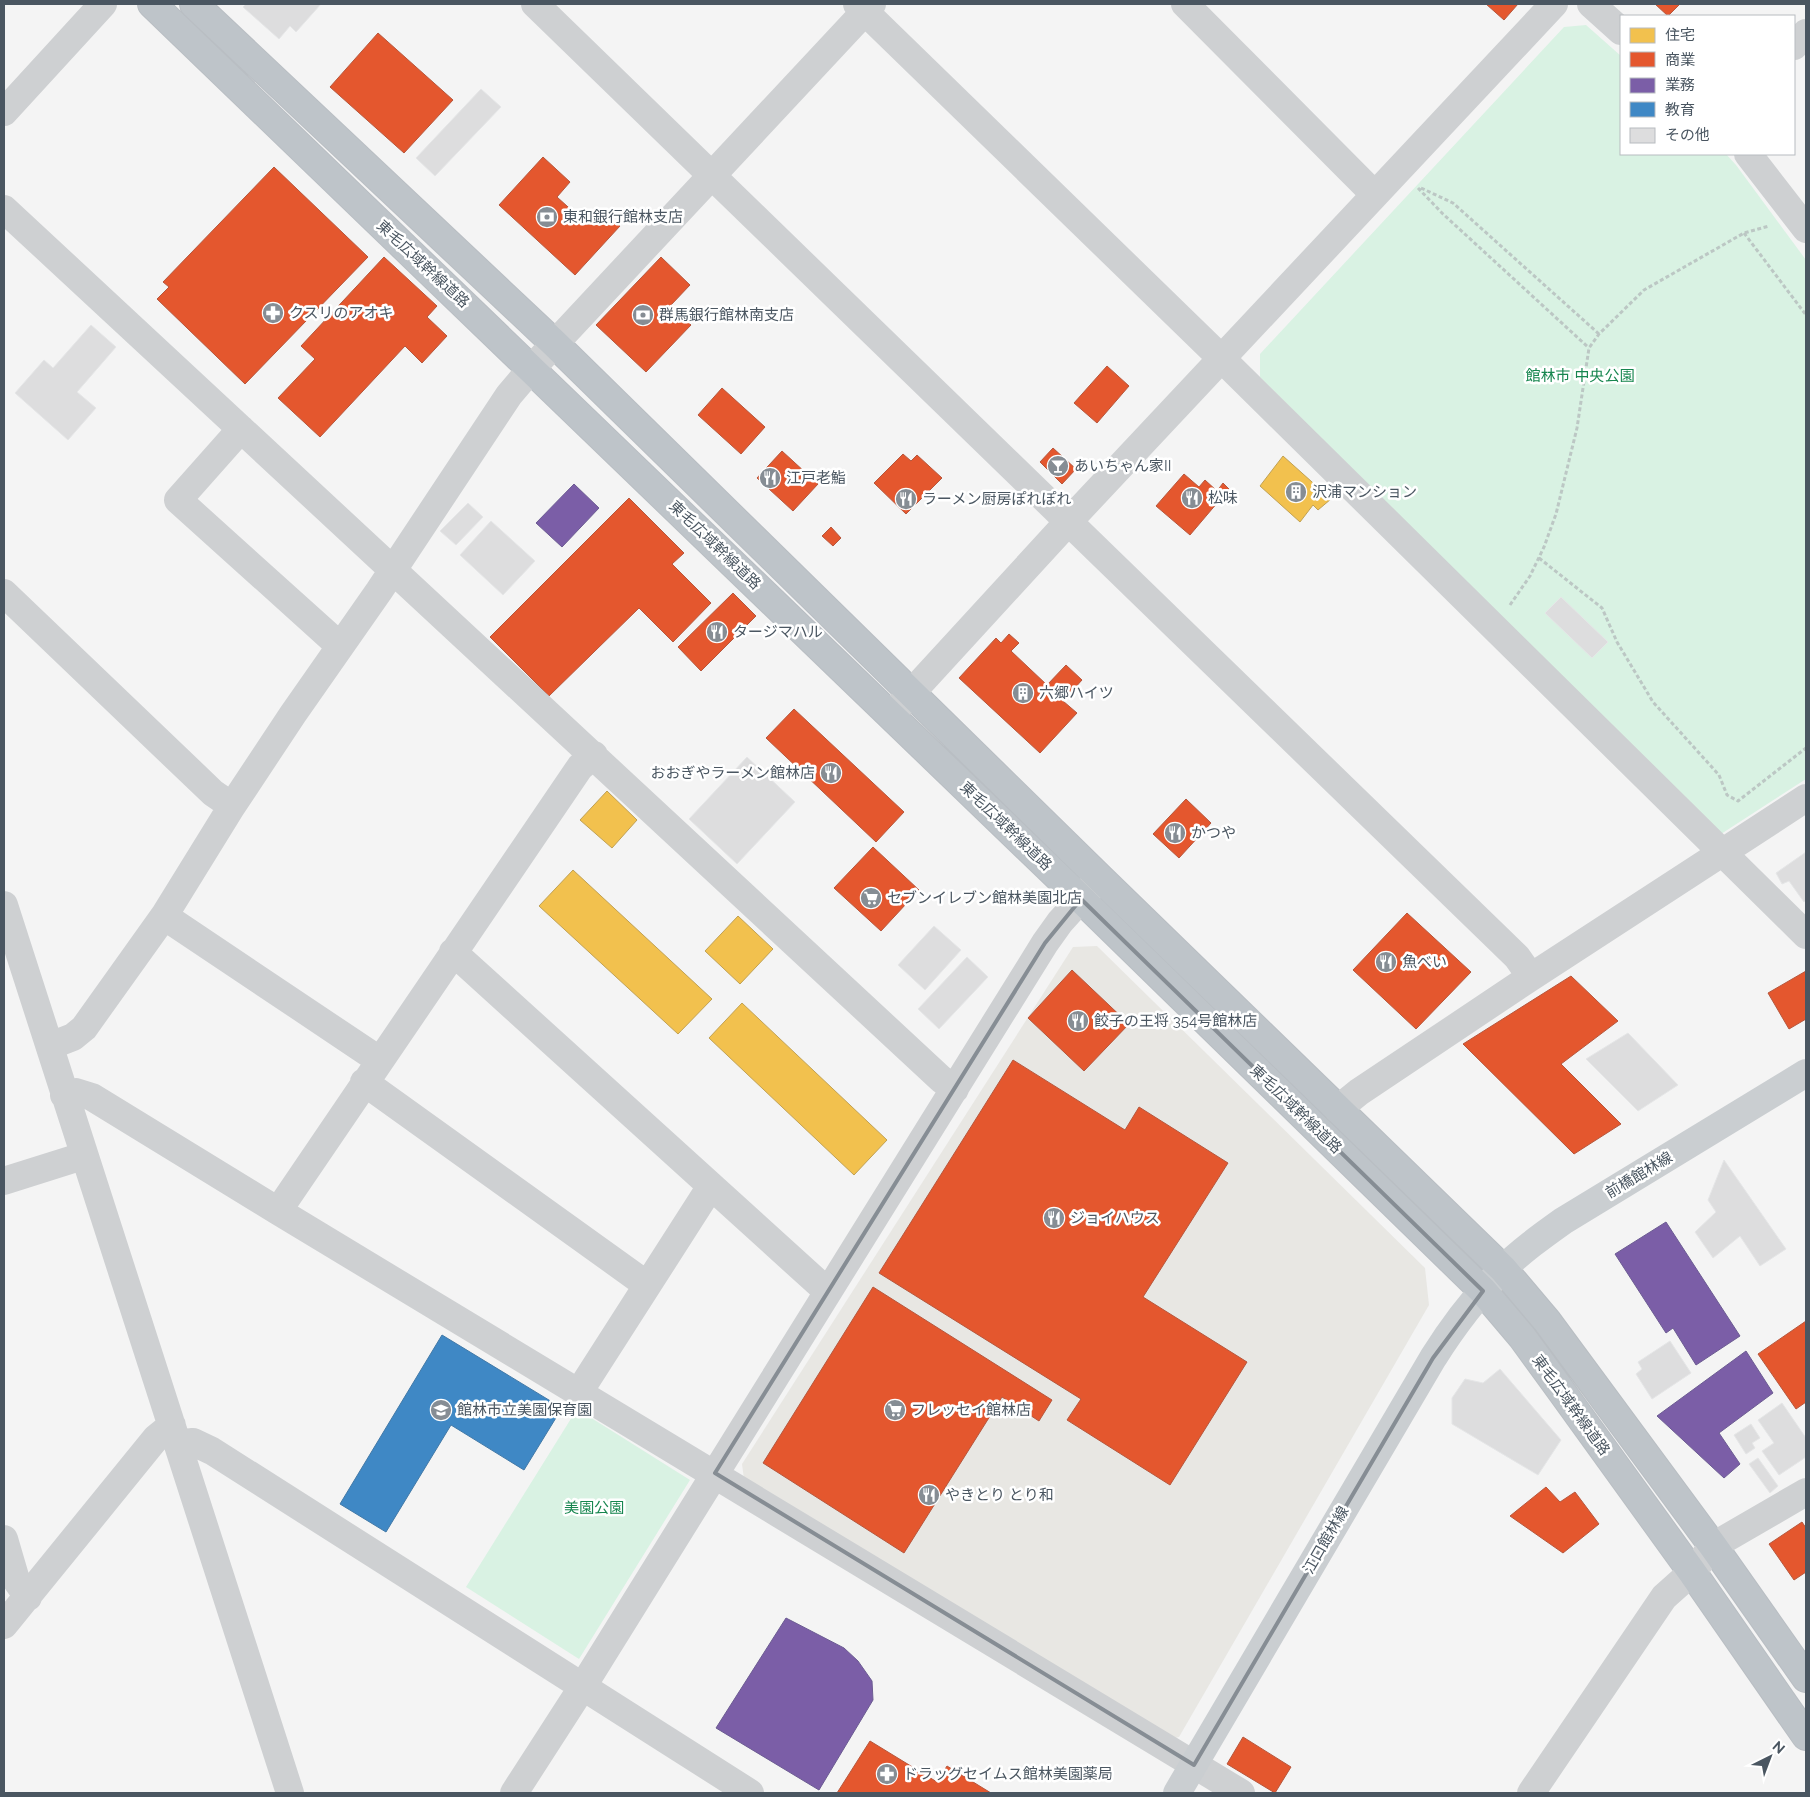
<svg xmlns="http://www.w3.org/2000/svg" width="1810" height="1797" font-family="Raleway,'Noto Sans JP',sans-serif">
<rect width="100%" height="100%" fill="#f4f4f4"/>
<!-- commercial -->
<path fill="#e8e7e3" d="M1097 946 1425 1268 1429 1305 1179 1737 1170 1739 744 1479 742 1464 1073 947Z"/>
<!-- green -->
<path fill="#d9f2e3" d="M1586 25 1621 56V154H1726L1736 165 1806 260V779L1721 834 1260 377V354L1564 27Z
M577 1409 690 1480 579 1659 466 1587Z"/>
<!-- homes -->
<path fill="#f2c14e" stroke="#c0a154" d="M1283 456 1331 499 1318 510 1313 505 1300 522 1260 486Z
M607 791 637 820 612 848 580 820Z
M573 870 712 999 678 1034 539 906Z
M738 916 773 949 740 984 705 951Z
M742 1003 887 1140 854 1175 709 1038Z"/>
<!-- shops -->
<path fill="#e4572e" stroke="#b6573d" d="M1486 4H1518L1504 20Z
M1655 4H1680L1668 16Z
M378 33 453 100 404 153 330 87Z
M543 157 570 182 557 197 588 225 603 210 620 226 575 275 499 205Z
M274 167 368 257 245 384 157 299 169 287 163 282Z
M384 257 437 306 427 317 447 336 422 363 405 346 320 437 278 398 315 359 301 346Z
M661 257 690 285 671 305 691 325 646 372 596 325Z
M1107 366 1129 386 1097 423 1074 403Z
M722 388 765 427 741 454 698 415Z
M1053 448 1076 469 1062 484 1040 462Z
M782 451 818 484 793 511 757 478Z
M903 454 911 461 917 455 942 478 906 514 874 483Z
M1184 474 1199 487 1205 480 1217 491 1223 483 1229 489 1190 535 1156 506Z
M629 498 684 553 672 564 711 603 673 642 639 608 549 696 490 637Z
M831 527 841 538 833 546 822 536Z
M733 593 756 616 701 671 678 647Z
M1009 634 1019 643 1011 651 1047 685 1066 665 1082 680 1063 701 1077 713 1040 753 959 678 996 638 1001 643Z
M794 709 904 812 876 842 766 738Z
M1186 799 1211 823 1179 858 1153 834Z
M873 847 919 890 881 931 834 888Z
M1407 913 1471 972 1416 1029 1353 970Z
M1072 970 1129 1024 1084 1071 1028 1018Z
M1806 971V1019L1789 1029 1768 993Z
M1571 976 1618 1021 1561 1064 1621 1124 1574 1154 1463 1044Z
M1013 1060 1125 1130 1139 1107 1228 1163 1143 1297 1247 1362 1170 1485 1067 1420 1081 1399 879 1273Z
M873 1287 1052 1400 1039 1421 1002 1397 904 1553 763 1463Z
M1806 1321V1402L1796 1409 1758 1354Z
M1546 1487 1560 1502 1575 1492 1599 1524 1563 1553 1510 1516Z
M1802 1522 1806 1528V1572L1794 1580 1769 1544Z
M1243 1737 1291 1767 1275 1793 1227 1764Z
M870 1741 937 1782 947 1766 991 1793H837Z"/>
<!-- offices -->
<path fill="#7b5ea7" stroke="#6c5c92" d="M574 484 599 508 562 547 536 523Z
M1666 1222 1740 1336 1696 1365 1673 1328 1666 1333 1615 1254Z
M1746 1351 1773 1393 1719 1433 1740 1464 1724 1478 1657 1416Z
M786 1618 844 1648 858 1661 872 1681 873 1700 819 1790 716 1728Z"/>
<!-- schools -->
<path fill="#3f88c5" stroke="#4279a7" d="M442 1335 562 1408 524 1470 451 1425 386 1532 340 1504Z"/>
<!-- building -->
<path fill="#ddddde" stroke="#e5e6e7" d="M246 4H321L296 32 290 26 279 39 243 7Z
M481 89 501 107 435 176 416 158Z
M91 325 116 347 77 392 96 408 68 440 15 393 44 360 53 368Z
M468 503 483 517 456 545 440 531Z
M491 521 535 561 503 595 460 555Z
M1561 597 1608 642 1592 658 1545 613Z
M747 757 795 802 737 864 689 819Z
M1806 852V900L1804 902 1789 881 1782 884 1776 873Z
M934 926 961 950 925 990 898 965Z
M967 957 988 977 939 1029 918 1009Z
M1628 1033 1678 1085 1638 1111 1586 1059Z
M1724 1160 1786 1249 1760 1266 1740 1236 1713 1258 1695 1232 1716 1212 1708 1200Z
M1670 1341 1691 1373 1652 1399 1636 1374 1642 1369 1638 1362Z
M1500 1369 1561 1440 1538 1475 1452 1424V1398L1465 1379 1483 1383Z
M1782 1403 1806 1438V1457L1779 1475 1762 1451 1774 1443 1758 1420Z
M1751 1424 1760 1438 1752 1443 1755 1448 1746 1454 1734 1435Z
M1758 1458 1778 1486 1770 1493 1749 1464Z"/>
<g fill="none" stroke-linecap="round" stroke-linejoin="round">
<!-- highway casing -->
<g stroke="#b9bec3" stroke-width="30">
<path id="highway" d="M152 4 1081 899 1483 1291 1522 1337 1562 1392 1692 1572 1806 1736
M194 4 555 344 1100 878 1503 1269 1547 1321 1713 1546 1806 1678"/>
</g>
<!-- path -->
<path stroke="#bcc7c4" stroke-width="3" stroke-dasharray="4 2.5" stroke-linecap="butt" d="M1418 188 1443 214 1589 348
M1421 188 1453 203 1599 334
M1744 233 1806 315
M1539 558 1602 608 1617 642 1653 702 1719 775 1727 795 1738 801 1806 748
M1510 605 1530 576 1544 547 1556 514 1577 428 1589 348 1599 334 1644 290 1744 233 1769 226"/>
<!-- minor -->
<path stroke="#ced0d2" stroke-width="28" d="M535 4 1517 957 1531 977
M857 4 1221 358 1806 935
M1185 4 1374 194
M1591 4 1621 31
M1794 46 1806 33
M4 112 103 4
M1748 154 1806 229
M4 209 941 1079 955 1089
M241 429 178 500 340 646
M4 593 213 793 232 806
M891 715 1069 521 1554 4
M4 905 290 1793
M164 916 379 1060
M453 952 828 1292
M50 1046 73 1037 84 1028 164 916 232 806 293 714 379 591 509 395 532 368 872 4
M364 1082 647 1285
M64 1095 76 1092 92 1097 278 1211 1241 1793
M1338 1109 1359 1092 1531 977 1806 798
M4 1181 83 1156
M278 1211 580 767 594 755
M579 1392 711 1186
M178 1444 193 1442 212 1451 750 1793
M4 1539 16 1580 28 1597
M4 1625 156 1438 172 1425
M514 1793 583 1686 1045 943 1060 922 1097 881
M1531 1793 1664 1597 1692 1572 1713 1546 1806 1492"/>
<!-- major -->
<path stroke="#caced1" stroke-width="28" d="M1177 1793 1433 1358C1453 1326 1476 1296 1502 1270 1521 1251 1542 1236 1563 1221L1806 1073"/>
<!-- highway -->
<use href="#highway" stroke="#bec4c9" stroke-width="28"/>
</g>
<!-- marked area -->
<path fill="none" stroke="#868d94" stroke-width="4" stroke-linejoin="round" d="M1081 899 1483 1291 1433 1358 1194 1765 715 1473 1045 943Z"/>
<!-- icons -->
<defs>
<g id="bank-disc" transform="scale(1.125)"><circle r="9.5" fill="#868d94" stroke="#fff"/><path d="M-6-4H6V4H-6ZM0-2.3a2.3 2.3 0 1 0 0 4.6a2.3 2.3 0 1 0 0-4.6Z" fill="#fff"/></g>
<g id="pharmacy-disc" transform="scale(1.125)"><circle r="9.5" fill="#868d94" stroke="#fff"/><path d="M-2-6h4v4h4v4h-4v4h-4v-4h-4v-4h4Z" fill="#fff"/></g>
<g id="bar-disc" transform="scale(1.125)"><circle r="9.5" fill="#868d94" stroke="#fff"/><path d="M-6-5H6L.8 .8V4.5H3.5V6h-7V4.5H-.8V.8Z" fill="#fff"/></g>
<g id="restaurant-disc" transform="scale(1.125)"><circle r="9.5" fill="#868d94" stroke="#fff"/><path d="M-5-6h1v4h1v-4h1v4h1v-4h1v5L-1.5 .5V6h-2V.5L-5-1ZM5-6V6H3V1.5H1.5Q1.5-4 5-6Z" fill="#fff"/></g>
<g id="building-disc" transform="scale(1.125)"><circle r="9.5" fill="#868d94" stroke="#fff"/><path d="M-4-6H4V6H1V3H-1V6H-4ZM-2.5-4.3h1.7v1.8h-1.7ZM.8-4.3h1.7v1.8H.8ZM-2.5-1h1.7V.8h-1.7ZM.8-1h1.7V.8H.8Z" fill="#fff"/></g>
<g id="supermarket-disc" transform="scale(1.125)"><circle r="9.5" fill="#868d94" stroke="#fff"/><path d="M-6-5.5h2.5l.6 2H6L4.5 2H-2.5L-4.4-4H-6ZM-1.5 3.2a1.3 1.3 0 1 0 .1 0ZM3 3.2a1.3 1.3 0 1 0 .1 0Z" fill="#fff"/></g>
<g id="school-disc" transform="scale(1.125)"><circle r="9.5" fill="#868d94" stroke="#fff"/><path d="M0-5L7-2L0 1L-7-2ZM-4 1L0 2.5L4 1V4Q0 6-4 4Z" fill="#fff"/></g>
</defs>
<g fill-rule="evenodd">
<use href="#bank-disc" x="547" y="217"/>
<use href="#pharmacy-disc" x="273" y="313"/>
<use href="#bank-disc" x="643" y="315"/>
<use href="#bar-disc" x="1058" y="466"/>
<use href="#restaurant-disc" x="770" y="478"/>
<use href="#building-disc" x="1296" y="492"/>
<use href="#restaurant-disc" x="1192" y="498"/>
<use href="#restaurant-disc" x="906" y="499"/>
<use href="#restaurant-disc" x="717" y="632"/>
<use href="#building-disc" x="1023" y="693"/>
<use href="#restaurant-disc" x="831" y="773"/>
<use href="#restaurant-disc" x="1175" y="833"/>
<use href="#supermarket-disc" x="871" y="898"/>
<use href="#restaurant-disc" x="1386" y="962"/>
<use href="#restaurant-disc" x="1078" y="1021"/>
<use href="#restaurant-disc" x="1054" y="1218"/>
<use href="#school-disc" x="441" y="1410"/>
<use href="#supermarket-disc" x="895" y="1410"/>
<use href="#restaurant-disc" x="929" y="1495"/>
<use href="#pharmacy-disc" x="887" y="1774"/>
</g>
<g text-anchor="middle" stroke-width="5" stroke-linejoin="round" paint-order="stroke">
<!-- poi labels -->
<g font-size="15" fill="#4a5661" stroke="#fff" text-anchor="start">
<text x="563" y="222">東和銀行館林支店</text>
<text x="289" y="318">クスリのアオキ</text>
<text x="659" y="320">群馬銀行館林南支店</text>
<text x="1074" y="471">あいちゃん家II</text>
<text x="786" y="483">江戸老鮨</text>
<text x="1312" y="497">沢浦マンション</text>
<text x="1208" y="503">松味</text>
<text x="922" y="504">ラーメン厨房ぽれぽれ</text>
<text x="733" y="637">タージマハル</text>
<text x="1039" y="698">六郷ハイツ</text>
<text x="815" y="778" text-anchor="end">おおぎやラーメン館林店</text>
<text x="1191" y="838">かつや</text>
<text x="887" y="903">セブンイレブン館林美園北店</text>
<text x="1402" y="967">魚べい</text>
<text x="1094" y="1026">餃子の王将 354号館林店</text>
<text x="1070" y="1223">ジョイハウス</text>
<text x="457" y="1415">館林市立美園保育園</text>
<text x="911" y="1415">フレッセイ館林店</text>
<text x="945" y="1500">やきとり とり和</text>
<text x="903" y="1779">ドラッグセイムス館林美園薬局</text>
</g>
<!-- street labels -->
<g font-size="15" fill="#4a5661" stroke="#fff">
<text transform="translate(423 264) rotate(43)" y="5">東毛広域幹線道路</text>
<text transform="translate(715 545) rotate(44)" y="5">東毛広域幹線道路</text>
<text transform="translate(1006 826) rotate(44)" y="5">東毛広域幹線道路</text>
<text transform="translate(1296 1109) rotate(44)" y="5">東毛広域幹線道路</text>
<text transform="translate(1639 1175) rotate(-31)" y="5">前橋館林線</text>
<text transform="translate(1571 1405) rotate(54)" y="5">東毛広域幹線道路</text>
<text transform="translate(1326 1540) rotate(-60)" y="5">江口館林線</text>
</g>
<!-- park labels -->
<g font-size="15" fill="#17864f" stroke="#fff">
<text x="1580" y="381">館林市 中央公園</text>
<text x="594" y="1513">美園公園</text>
</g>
</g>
<!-- border -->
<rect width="1810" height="1797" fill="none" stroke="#4a5661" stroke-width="10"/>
<!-- legend -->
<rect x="1620" y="15" width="175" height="140" fill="#ffffff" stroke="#b7bbc0"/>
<rect x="1630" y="28" width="25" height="15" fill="#f2c14e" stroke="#b7bbc0"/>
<text x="1665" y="40" font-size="15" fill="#4a5661">住宅</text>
<rect x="1630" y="52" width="25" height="15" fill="#e4572e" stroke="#b7bbc0"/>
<text x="1665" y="65" font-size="15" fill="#4a5661">商業</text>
<rect x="1630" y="78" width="25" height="15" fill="#7b5ea7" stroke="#b7bbc0"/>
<text x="1665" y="90" font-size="15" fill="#4a5661">業務</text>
<rect x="1630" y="102" width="25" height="15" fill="#3f88c5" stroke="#b7bbc0"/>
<text x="1665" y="115" font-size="15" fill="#4a5661">教育</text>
<rect x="1630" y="128" width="25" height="15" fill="#ddddde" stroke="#b7bbc0"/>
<text x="1665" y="140" font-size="15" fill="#4a5661">その他</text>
<!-- north arrow -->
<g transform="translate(1770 1757) rotate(42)" stroke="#ffffff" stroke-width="4" paint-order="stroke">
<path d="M0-4L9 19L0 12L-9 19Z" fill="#4a5661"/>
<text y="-8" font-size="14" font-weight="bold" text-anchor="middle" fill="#4a5661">N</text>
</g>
</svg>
